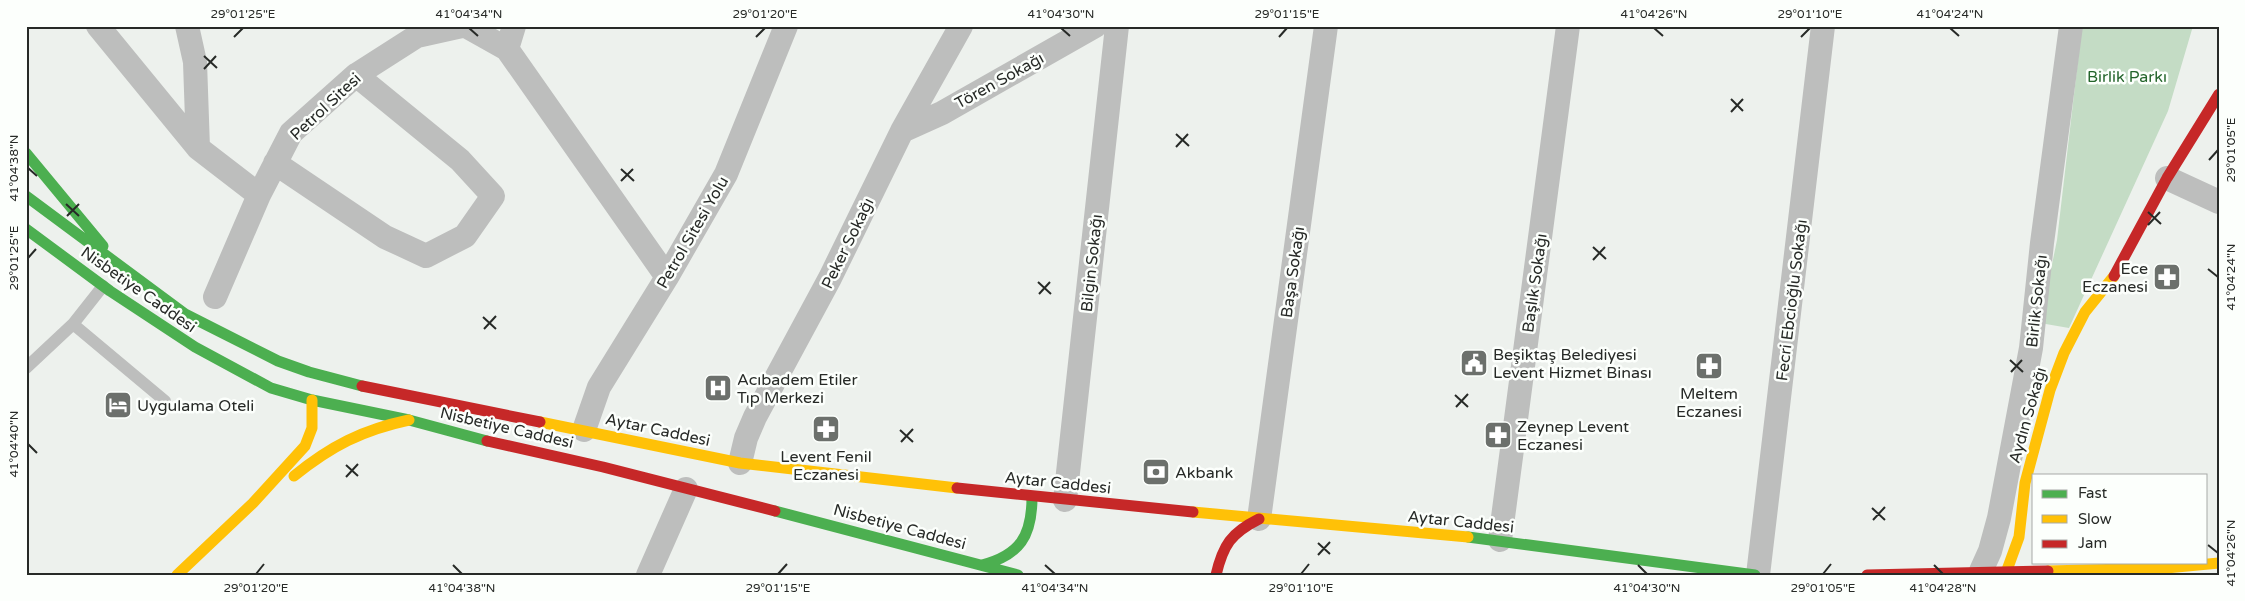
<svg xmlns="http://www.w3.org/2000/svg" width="2245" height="601" font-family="'Varela Round',sans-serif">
<rect width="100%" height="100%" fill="#edf1ed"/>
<!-- green -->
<path fill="#c4dcc5" d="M2082 26H2193L2168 111 2069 328 2040 323 2057 240Z"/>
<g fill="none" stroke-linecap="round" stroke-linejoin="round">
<!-- lane -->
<path stroke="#bdbebd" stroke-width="12" d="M73 324 165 401
M26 368 73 324 103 286"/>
<!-- street -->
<path stroke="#bdbebd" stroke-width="24" d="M98 26 198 148 259 195
M187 26 195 62 198 148
M466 26 507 49 667 277
M507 49 514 26
M902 131 942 113 1095 26
M275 163 385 237 426 256 465 236 493 196 460 160 356 75
M2167 178 2219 202
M215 297 259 195 291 133 356 75 417 36 462 26
M584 430 599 387 667 277 726 174 786 26
M740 463 746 438 755 417 830 278 902 131 961 26
M1065 500 1117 26
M1259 519 1326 26
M1500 540 1568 26
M1981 571 1990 551 1999 518 2031 348 2042 243 2071 26
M648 575 686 489
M1758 575 1823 26"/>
<!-- fast -->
<path stroke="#4caf50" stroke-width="11" d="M26 153 103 246
M26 196 185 314 278 361 309 372 362 386
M26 229 110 291 195 347 271 388 312 400 409 420 487 441
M775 511 1018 575
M1468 537 1755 575
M982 565C1020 555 1032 536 1032 497"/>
<!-- slow -->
<path stroke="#ffc107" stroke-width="11" d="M540 422 740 463 957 488
M294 476C331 446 362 430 409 420
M1193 512 1468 537
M2007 570 2019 537 2025 483 2050 390 2064 353 2085 312 2114 276
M2048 571 2166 568 2219 563
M177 575 253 503 305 446 312 428V400"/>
<!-- jam -->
<path stroke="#c62828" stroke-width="11" d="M2114 276 2167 178 2219 94
M362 386 540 422
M487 441 603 467 775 511
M957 488 1193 512
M1216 575C1223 545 1231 533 1259 519
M1867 575 2048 571"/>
</g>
<!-- ticks -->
<path fill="none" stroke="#272a27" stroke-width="2" d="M469 28 478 36M1061 28 1070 36M1654 28 1663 36M1950 28 1959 36M234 37 243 28M756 37 765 28M1279 37 1287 28M1801 37 1810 28M204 56 217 68M204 69 216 56M1731 99 1743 111M1731 112 1743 99M1176 134 1189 146M1176 147 1188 134M2209 160 2218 150M28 168 37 176M621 169 634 181M621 181 633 169M66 204 79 216M2148 212 2161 224M67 216 79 204M2148 225 2160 212M1593 247 1606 259M28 258 36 249M1593 260 1605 247M2208 269 2218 277M1038 282 1051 294M1039 294 1050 282M483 317 496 329M484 329 496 316M2010 360 2023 372M2011 372 2022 360M1455 395 1468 407M1456 407 1468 394M900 430 913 442M901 442 913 429M28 444 37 453M346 465 358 476M346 477 358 464M1872 508 1885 520M1873 520 1885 507M1318 543 1330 554M2208 545 2218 553M1318 555 1330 542M453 565 462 574M1045 565 1055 574M1638 565 1647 574M1934 565 1943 574M256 574 264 564M778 574 787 564M1301 574 1309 564M1823 574 1831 564"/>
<!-- icons -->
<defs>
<g id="pharmacy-square" transform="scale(1.4375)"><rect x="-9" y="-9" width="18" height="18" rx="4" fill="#6c706c" stroke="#fcfffc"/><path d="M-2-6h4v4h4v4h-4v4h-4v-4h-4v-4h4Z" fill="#fff"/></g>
<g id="civic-square" transform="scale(1.4375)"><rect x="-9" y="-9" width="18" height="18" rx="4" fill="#6c706c" stroke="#fcfffc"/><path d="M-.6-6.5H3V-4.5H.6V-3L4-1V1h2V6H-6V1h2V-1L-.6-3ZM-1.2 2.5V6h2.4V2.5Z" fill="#fff"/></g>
<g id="hospital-square" transform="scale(1.4375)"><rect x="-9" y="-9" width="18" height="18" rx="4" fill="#6c706c" stroke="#fcfffc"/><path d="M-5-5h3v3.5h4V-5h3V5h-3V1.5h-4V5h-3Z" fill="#fff"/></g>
<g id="hotel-square" transform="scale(1.4375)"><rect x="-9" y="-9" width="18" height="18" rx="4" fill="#6c706c" stroke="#fcfffc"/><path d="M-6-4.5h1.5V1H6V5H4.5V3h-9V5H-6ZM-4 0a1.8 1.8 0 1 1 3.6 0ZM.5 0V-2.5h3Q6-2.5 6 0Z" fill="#fff"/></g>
<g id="bank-square" transform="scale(1.4375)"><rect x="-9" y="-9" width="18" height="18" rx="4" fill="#6c706c" stroke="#fcfffc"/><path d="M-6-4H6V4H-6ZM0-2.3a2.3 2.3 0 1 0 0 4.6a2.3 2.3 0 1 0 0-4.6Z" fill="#fff"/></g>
</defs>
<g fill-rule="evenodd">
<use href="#pharmacy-square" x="2167" y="277"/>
<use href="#civic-square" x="1474" y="363"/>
<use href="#pharmacy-square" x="1709" y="366"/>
<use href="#hospital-square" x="718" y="388"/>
<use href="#hotel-square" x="118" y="405"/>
<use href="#pharmacy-square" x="826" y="429"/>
<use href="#pharmacy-square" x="1498" y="435"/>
<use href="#bank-square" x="1156" y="472"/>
</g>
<g text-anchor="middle" stroke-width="5" stroke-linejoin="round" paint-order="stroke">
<!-- park labels -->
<g font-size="16" fill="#24652b" stroke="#fcfffc">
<text x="2127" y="82">Birlik Parkı</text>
</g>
<!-- street labels -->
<g font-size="16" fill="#272a27" stroke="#fcfffc">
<text transform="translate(999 80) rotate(-29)" y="6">Tören Sokağı</text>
<text transform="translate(325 106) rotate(-43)" y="6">Petrol Sitesi</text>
<text transform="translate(692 232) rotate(-60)" y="6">Petrol Sitesi Yolu</text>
<text transform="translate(847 243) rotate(-64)" y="6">Peker Sokağı</text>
<text transform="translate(1091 263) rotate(-84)" y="6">Bilgin Sokağı</text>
<text transform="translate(1292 272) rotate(-82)" y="6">Başa Sokağı</text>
<text transform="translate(1534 283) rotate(-82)" y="6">Başlık Sokağı</text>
<text transform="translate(139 289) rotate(35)" y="6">Nisbetiye Caddesi</text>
<text transform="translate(1791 300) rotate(-83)" y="6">Fecri Ebcioğlu Sokağı</text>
<text transform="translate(2036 301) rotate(-84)" y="6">Birlik Sokağı</text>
<text transform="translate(2027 415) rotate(-74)" y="6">Aydın Sokağı</text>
<text transform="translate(507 427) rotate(13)" y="6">Nisbetiye Caddesi</text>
<text transform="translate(658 429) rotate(12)" y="6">Aytar Caddesi</text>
<text transform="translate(1058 482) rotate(6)" y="6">Aytar Caddesi</text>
<text transform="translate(1461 521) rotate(6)" y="6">Aytar Caddesi</text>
<text transform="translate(900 526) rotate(15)" y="6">Nisbetiye Caddesi</text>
</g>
<!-- poi labels -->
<g font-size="16" fill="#272a27" stroke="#fcfffc" text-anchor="start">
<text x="2148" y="274" text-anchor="end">Ece<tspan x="2148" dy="18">Eczanesi</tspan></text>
<text x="1493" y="360">Beşiktaş Belediyesi<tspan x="1493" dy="18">Levent Hizmet Binası</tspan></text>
<text x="737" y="385">Acıbadem Etiler<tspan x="737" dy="18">Tıp Merkezi</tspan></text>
<text x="1709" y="399" text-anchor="middle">Meltem<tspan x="1709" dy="18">Eczanesi</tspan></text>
<text x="137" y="411">Uygulama Oteli</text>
<text x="1517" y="432">Zeynep Levent<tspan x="1517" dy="18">Eczanesi</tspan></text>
<text x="826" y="462" text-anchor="middle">Levent Fenil<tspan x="826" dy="18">Eczanesi</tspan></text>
<text x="1175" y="478">Akbank</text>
</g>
</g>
<!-- border -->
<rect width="2245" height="601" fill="none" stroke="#fcfffc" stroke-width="55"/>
<!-- legend -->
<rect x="2032" y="474" width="175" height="90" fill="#fcfffc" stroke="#a7aaa7"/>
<rect x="2042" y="490" width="25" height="8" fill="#4caf50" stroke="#a7aaa7"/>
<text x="2078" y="498" font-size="15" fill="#272a27">Fast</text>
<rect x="2042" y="515" width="25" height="8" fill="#ffc107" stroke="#a7aaa7"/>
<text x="2078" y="524" font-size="15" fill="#272a27">Slow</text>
<rect x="2042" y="540" width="25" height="8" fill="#c62828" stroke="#a7aaa7"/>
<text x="2078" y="548" font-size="15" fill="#272a27">Jam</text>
<rect x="28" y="28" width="2190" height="546" fill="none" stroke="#272a27" stroke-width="2"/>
<g font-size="12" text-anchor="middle" fill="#272a27">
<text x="243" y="18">29°01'25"E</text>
<text x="469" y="18">41°04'34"N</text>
<text x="765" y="18">29°01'20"E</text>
<text x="1061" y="18">41°04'30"N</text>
<text x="1287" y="18">29°01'15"E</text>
<text x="1654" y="18">41°04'26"N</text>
<text x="1810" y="18">29°01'10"E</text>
<text x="1950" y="18">41°04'24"N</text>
<text transform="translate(2231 150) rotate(-90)" y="4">29°01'05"E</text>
<text transform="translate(14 168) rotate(-90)" y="4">41°04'38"N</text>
<text transform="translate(14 258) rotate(-90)" y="4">29°01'25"E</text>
<text transform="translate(2231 277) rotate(-90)" y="4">41°04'24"N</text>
<text transform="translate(14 444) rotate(-90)" y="4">41°04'40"N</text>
<text transform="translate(2231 553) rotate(-90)" y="4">41°04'26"N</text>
<text x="256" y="592">29°01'20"E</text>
<text x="462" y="592">41°04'38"N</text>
<text x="778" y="592">29°01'15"E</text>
<text x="1055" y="592">41°04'34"N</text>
<text x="1301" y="592">29°01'10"E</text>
<text x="1647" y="592">41°04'30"N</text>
<text x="1823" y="592">29°01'05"E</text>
<text x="1943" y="592">41°04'28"N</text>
</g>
</svg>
